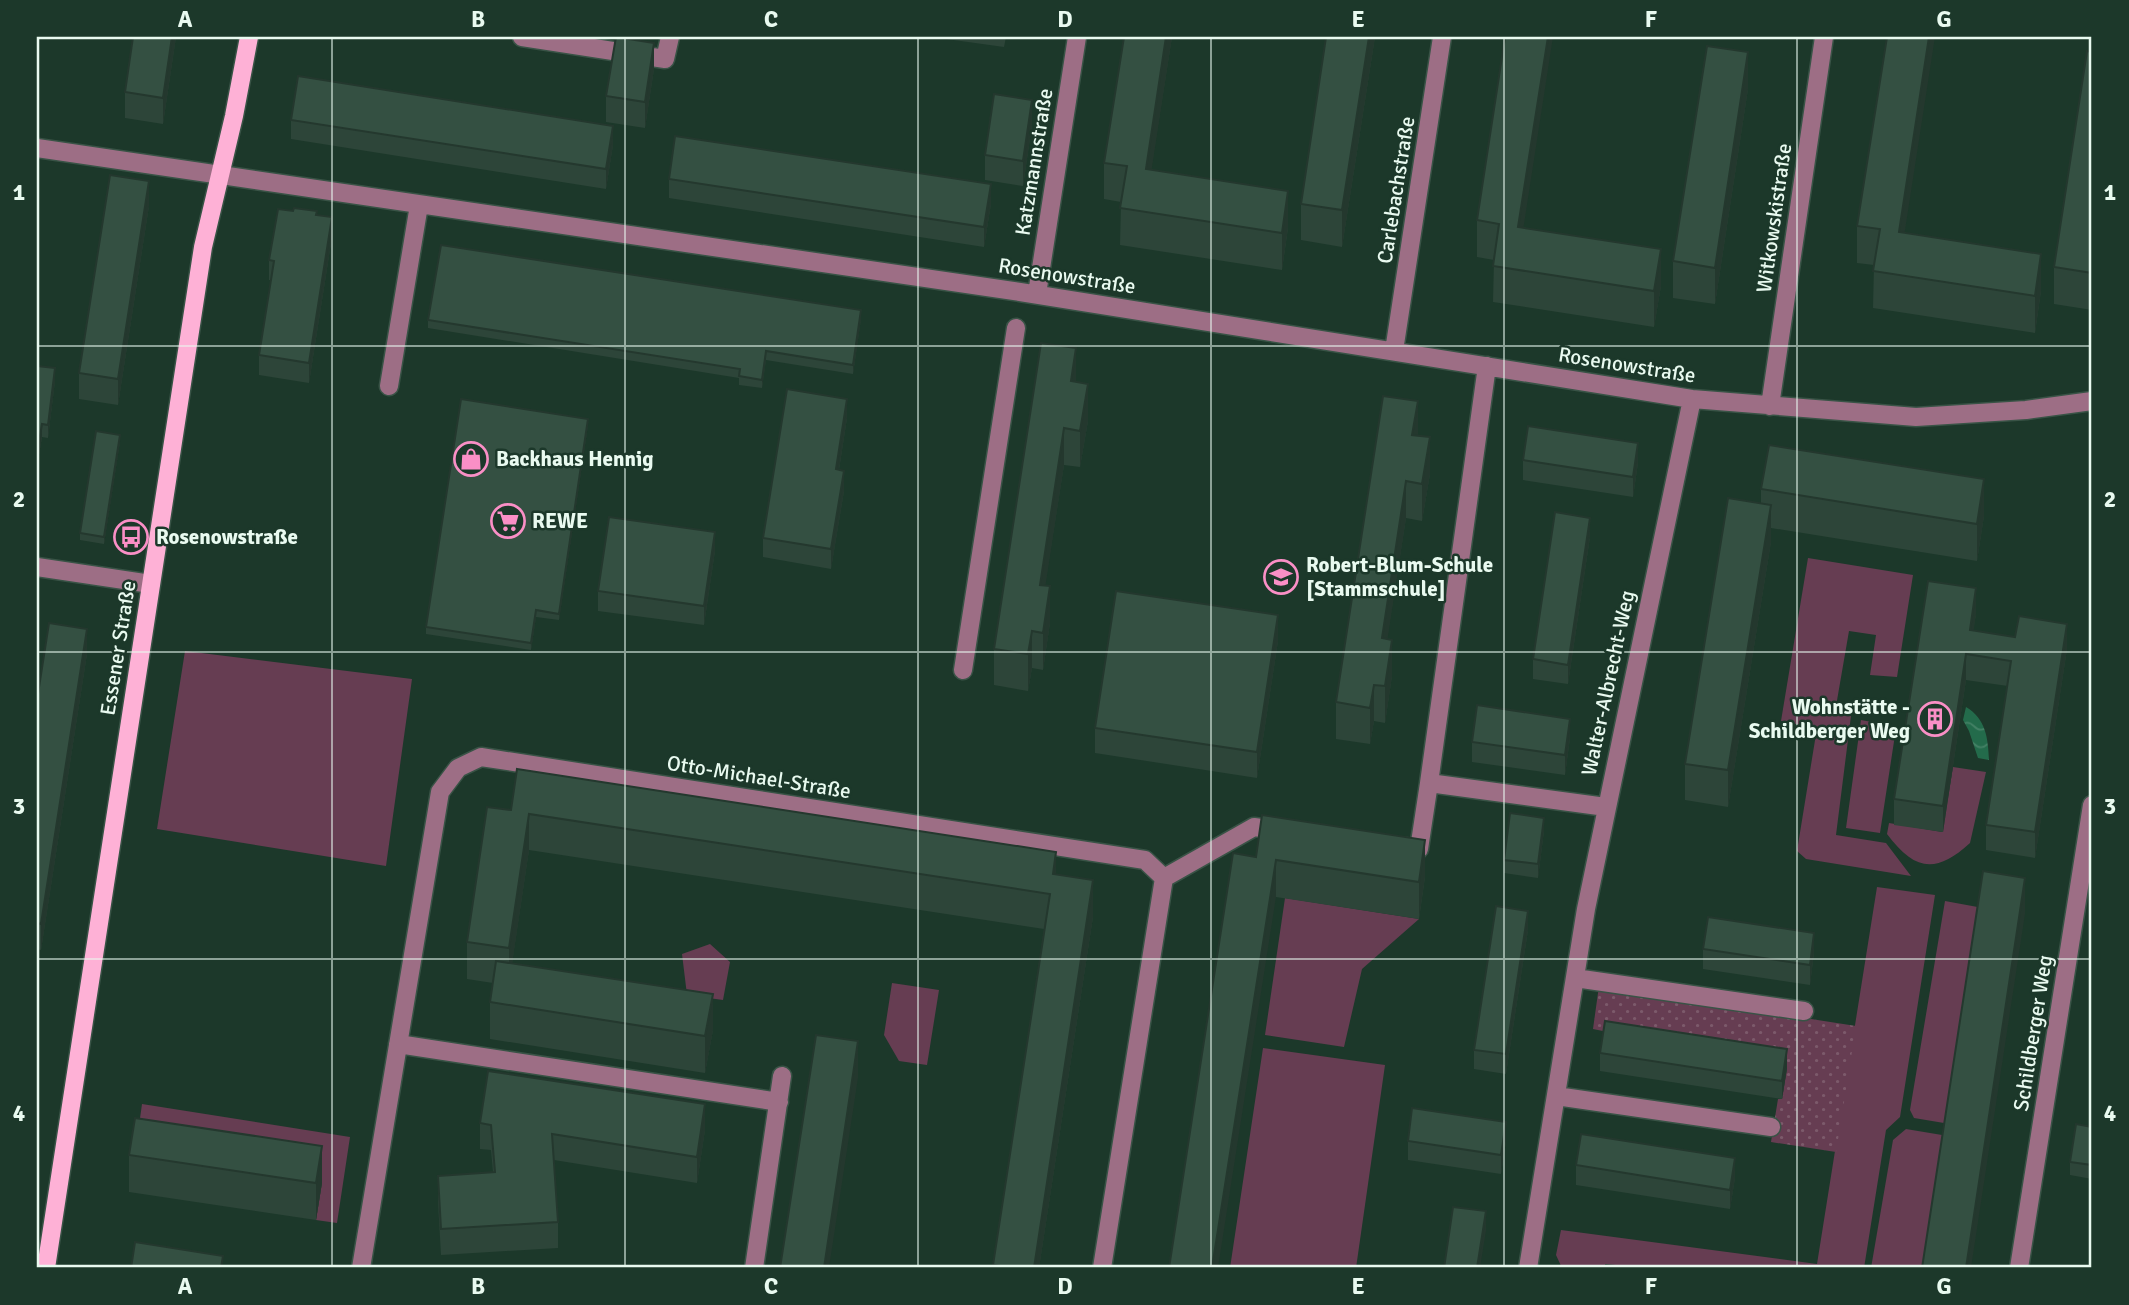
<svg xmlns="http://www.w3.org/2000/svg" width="2129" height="1305" font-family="Signika,sans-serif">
<defs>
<pattern id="garden-dots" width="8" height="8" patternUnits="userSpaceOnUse" patternTransform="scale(1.75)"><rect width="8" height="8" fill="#663d52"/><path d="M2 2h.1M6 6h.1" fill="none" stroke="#7c5a6b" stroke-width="1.8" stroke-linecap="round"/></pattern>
<pattern id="water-waves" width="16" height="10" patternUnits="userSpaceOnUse" patternTransform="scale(1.75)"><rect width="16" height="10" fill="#236b4b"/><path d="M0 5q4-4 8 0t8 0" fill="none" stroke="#438165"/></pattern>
</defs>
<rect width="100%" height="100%" fill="#1c382a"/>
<!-- green -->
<path fill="#663d52" d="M1808 558 1913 575 1897 677 1870 675 1876 635 1849 631 1835 712 1851 716 1836 835 1886 843 1911 876 1806 859 1797 851 1817 728 1781 721Z
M185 651 412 679 386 866 157 829Z
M1861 720 1872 722 1895 735 1880 833 1846 828Z
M1953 767 1986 772 1970 843C1935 875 1914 870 1887 834L1889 823 1942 832Z
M1877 887 1935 895 1900 1117 1886 1130 1864 1268H1562L1556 1255 1561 1230 1817 1264Z
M1285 898 1419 919 1362 969 1344 1047 1265 1035Z
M1945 901 1983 908 1950 1124 1914 1118 1910 1110Z
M710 944 730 962 723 1000 687 995 682 954Z
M892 983 939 990 927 1065 899 1061 884 1035Z
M1263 1048 1385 1065 1356 1268H1230Z
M142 1104 350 1137 337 1223 316 1220 322 1183 135 1154Z
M1906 1129 1948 1136 1928 1268H1871L1893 1140Z"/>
<!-- garden -->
<path fill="url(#garden-dots)" d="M1599 986 1856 1026 1836 1152 1771 1142 1778 1099H1782L1787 1068 1593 1029Z"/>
<!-- water -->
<path fill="url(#water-waves)" d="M1966 707C1986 719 1988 738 1989 760L1978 758 1969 731 1963 720Z"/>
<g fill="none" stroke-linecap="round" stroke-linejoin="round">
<!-- minor casing -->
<g stroke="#395346" stroke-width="21">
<path id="minor" d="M522 37 665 59 670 37
M37 148 1020 292 1692 399 1916 417 2026 410 2092 401
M1037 294 1077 37
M1394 351 1442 37
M389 386 419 205
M1770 406 1824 37
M37 567 151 584
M963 670 1016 328
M1429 783 1487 366
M1405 847 1419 849 1429 783 1606 807
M1164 878 1254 827 1284 831
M1575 978 1804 1011
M398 1044 779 1102
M1556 1096 1771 1127
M361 1268 440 792 458 768 481 757 1145 860 1164 878 1102 1268
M754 1268 782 1076
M1528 1268 1586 909 1692 399
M2019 1268 2092 805"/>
</g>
<!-- major casing -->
<g stroke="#395346" stroke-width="21">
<path id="major" d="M46 1268 203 247 234 116 249 37"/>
</g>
<!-- minor -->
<use href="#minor" stroke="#9d6e85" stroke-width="18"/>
<!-- major -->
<use href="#major" stroke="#feb1d6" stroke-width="18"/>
</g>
<!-- wall -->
<path fill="#2d4539" d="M133 37H176L163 124 125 118V92Z
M932 37H1006L1004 47Z
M1172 37 1151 170 1288 228 1282 270 1120 245 1121 202 1104 199V163Z
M1375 37 1342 247 1301 240V204Z
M2092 52V310L2054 304V267Z
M654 69 645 128 606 122V96Z
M1748 89 1715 304 1673 298V261Z
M291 120 613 145 606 189 291 139Z
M1032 125 1023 186 985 180V155Z
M669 179 991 204 984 247 669 198Z
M149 206 118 405 79 399V373Z
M317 215 332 237 309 383 259 375V355L271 280H269V260Z
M1477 220 1524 227 1661 286 1654 327 1493 302 1494 260 1477 257Z
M1857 226 1904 233 2041 291 2035 333 1873 308 1874 265 1857 263Z
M861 319 853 374 766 360 762 388 739 385V378L428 328V320Z
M37 366 55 381 48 438 42 437 37 467Z
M1076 382 1088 421 1080 467 1064 465 1045 585 1050 623 1043 670 1032 668 1028 691 994 685V649Z
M847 418 839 470 844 491 831 569 763 557V538Z
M588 425 559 620 536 617 531 650 426 634V627Z
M1418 435 1430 474 1422 521 1406 518 1387 639 1392 676 1385 723 1374 721 1370 744 1336 739V702Z
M120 442 104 544 80 540V533Z
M1523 460 1638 463 1633 497 1523 480Z
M1761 489 1984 516 1977 561 1771 528V542L1728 807 1685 800V764L1761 504Z
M1590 537 1568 684 1533 679V659Z
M715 551 704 625 598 611V591Z
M1976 614 1973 631 2015 637 2067 649 2035 858 1986 850V825L2008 686 1966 680 1943 832 1894 825V799Z
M1278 641 1257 778 1095 753V728Z
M87 654 41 950 37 949V700Z
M1570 738 1565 775 1472 762V742Z
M511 810 1056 874 1093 917 1039 1268H993V1265L1044 929 529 850 512 963 713 1030 705 1073 490 1039V1002L493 983 467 979V942Z
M1544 831 1538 878 1504 873V860Z
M1256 857 1425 877 1419 919 1276 897Z
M1528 930 1506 1074 1474 1069V1050Z
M1703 949 1814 953 1810 985 1703 969Z
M1600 1053 1787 1068 1782 1099 1600 1071Z
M480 1123 705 1130 697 1183 554 1160 558 1222V1248L441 1255 438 1202V1176L493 1172 491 1150 480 1149Z
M2092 1127V1179L2070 1175V1162Z
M1408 1141H1506L1501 1174 1408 1160Z
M129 1155 322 1182 316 1220 129 1192Z
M1576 1165 1735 1178 1730 1209 1576 1185Z"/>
<!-- shaded-wall -->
<path fill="#24382e" d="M172 37H176L163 124V98Z
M1166 37H1172L1146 206V169Z
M1369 37H1375L1342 247V210Z
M1548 37H1553L1518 263V227Z
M1929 37H1935L1899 269V232Z
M654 43V69L645 128V102Z
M1748 52V89L1715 304V268Z
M1032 100V125L1023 186V161Z
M613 126V145L606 189V169Z
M149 181V206L118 405V379Z
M991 184V204L984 247V227Z
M1288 191V228L1282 270V233Z
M332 217V237L309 383V363Z
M1661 249V286L1654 327V291Z
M2041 254V291L2035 333V296Z
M861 310V319L853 374V365Z
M1076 348V385L1071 381Z
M766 351V360L762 388V380Z
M55 368V381L48 438V425Z
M1088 384V421L1080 467V431Z
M847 399V418L836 489V469Z
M1418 401V438L1412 435Z
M588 419V425L559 620V614Z
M42 424V437L37 467V454Z
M1064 428V465L1040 621V585Z
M120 435V442L104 544V537Z
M1430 437V474L1422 521V484Z
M1638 443V463L1633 497V477Z
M844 471V491L831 569V549Z
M1984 479V516L1977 561V524Z
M1406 481V518L1382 675V638Z
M1771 505V542L1728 807V770Z
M1590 518V537L1568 684V665Z
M715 532V551L704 625V606Z
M1050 586V623L1043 670V633Z
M1976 588V614L1970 656V630Z
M536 610V617L531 650V643Z
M1278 615V641L1257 778V752Z
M2067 624V649L2035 858V832Z
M87 629V654L41 950V924Z
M1032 631V668L1028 691V654Z
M1392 640V676L1385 723V686Z
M1966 654V680L1943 832V806Z
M1374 685V721L1370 744V708Z
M1570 719V738L1565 775V755Z
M529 814V850L509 985V948Z
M1544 818V831L1538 878V864Z
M1425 840V877L1419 919V882Z
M1056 852V888L1053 874Z
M1276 860V897L1218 1268H1212Z
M2025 878V914L1971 1268H1966Z
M1093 880V917L1039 1268H1034Z
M1528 911V930L1506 1074V1054Z
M1814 933V953L1810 985V965Z
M713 994V1030L705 1073V1036Z
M858 1041V1078L829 1268H824Z
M1787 1049V1068L1782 1099V1081Z
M705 1104V1130L697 1183V1157Z
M1506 1122V1141L1501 1174V1155Z
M322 1146V1182L316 1220V1183Z
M1735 1158V1178L1730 1209V1190Z
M1486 1211V1231L1480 1268H1477Z"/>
<!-- building -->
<path fill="#345042" stroke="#24382e" stroke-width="2" d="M133 37H172L163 98 125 92Z
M616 37 654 43 645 102 606 96Z
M1124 37H1166L1146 169 1288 191 1282 233 1120 208 1127 166 1104 163Z
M1326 37H1369L1342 210 1301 204Z
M1505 37H1548L1518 227 1661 249 1654 291 1493 266 1499 224 1477 220Z
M1887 37H1929L1899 232 2041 254 2035 296 1873 271 1880 229 1857 226Z
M1707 46 1748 52 1715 268 1673 261Z
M2087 51 2092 52V273L2054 267Z
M298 76 613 126 606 169 291 120Z
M994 94 1032 100 1023 161 985 155Z
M675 136 991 184 984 227 669 179Z
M110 175 149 181 118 379 79 373Z
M294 208 317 211 316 215 332 217 309 363 259 355 274 261 269 260 278 209 293 211Z
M441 245 861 310 853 365 766 351 762 380 739 376 740 369 428 320Z
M1041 343 1076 348 1071 381 1088 384 1080 431 1064 428 1040 585 1050 586 1043 633 1032 631 1028 654 994 649Z
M37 366 55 368 48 425 42 424 37 454Z
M787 389 847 399 836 469 844 471 831 549 763 538Z
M1383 396 1418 401 1412 435 1430 437 1422 484 1406 481 1382 638 1392 640 1385 686 1374 685 1370 708 1336 702Z
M461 399 588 419 559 614 536 610 531 643 426 627Z
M1528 426 1638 443 1633 477 1523 460Z
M96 431 120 435 104 537 80 533Z
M1769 445 1984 479 1977 524 1761 489Z
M1728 498 1771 505 1728 770 1685 764Z
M1555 512 1590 518 1568 665 1533 659Z
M609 517 715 532 704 606 598 591Z
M1928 581 1976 588 1970 630 2015 637 2019 616 2067 624 2035 832 1986 825 2011 661 1966 654 1943 806 1894 799Z
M1116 591 1278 615 1257 752 1095 728Z
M49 623 87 629 41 924 37 923V700Z
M1477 705 1570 719 1565 755 1472 742Z
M517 769 1056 852 1053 874 1093 880 1034 1268H1015L993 1265 1050 894 529 814 509 948 467 942 487 807 511 810Z
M1510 813 1544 818 1538 864 1504 860Z
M1262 815 1425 840 1419 882 1276 860 1212 1268H1169L1233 853 1256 857Z
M1983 871 2025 878 1966 1268H1922Z
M1496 906 1528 911 1506 1054 1474 1050Z
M1708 917 1814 933 1810 965 1703 949Z
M496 961 713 994 705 1036 490 1002Z
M1605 1021 1787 1049 1782 1081 1600 1053Z
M816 1035 858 1041 824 1268H780Z
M488 1071 705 1104 697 1157 552 1134 558 1222 441 1229 438 1176 495 1172 491 1125 480 1123Z
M1412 1108 1506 1122 1501 1155 1408 1141Z
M135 1118 322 1146 316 1183 129 1155Z
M2076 1124 2092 1127V1165L2070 1162Z
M1581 1134 1735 1158 1730 1190 1576 1165Z
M1453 1207 1486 1211 1477 1268H1444Z
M135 1242 223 1256 221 1268H131Z
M1606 1265 1635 1268H1606Z"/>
<!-- grid -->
<path fill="none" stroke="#e9faf0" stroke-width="2" stroke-opacity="0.55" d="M332 37V1268M625 37V1268M918 37V1268M1211 37V1268M1504 37V1268M1797 37V1268M37 346H2092M37 652H2092M37 959H2092"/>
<!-- icons -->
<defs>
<g id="shop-ring" transform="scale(1.75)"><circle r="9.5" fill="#1c382a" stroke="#fa8fc6" stroke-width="1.5"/><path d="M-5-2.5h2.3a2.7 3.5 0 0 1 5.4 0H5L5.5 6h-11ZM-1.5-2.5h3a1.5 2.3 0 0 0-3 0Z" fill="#fa8fc6"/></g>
<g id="supermarket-ring" transform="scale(1.75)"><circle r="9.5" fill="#1c382a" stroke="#fa8fc6" stroke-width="1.5"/><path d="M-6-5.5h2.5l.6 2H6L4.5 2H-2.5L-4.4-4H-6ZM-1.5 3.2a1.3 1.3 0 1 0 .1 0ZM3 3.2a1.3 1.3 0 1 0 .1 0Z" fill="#fa8fc6"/></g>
<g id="bus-ring" transform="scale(1.75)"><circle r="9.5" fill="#1c382a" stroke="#fa8fc6" stroke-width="1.5"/><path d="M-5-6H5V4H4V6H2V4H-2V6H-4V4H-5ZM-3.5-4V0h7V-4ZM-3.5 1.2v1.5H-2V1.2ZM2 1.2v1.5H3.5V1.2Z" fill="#fa8fc6"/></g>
<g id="school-ring" transform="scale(1.75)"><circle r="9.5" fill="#1c382a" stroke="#fa8fc6" stroke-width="1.5"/><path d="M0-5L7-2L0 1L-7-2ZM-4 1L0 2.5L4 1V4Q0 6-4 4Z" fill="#fa8fc6"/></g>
<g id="building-ring" transform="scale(1.75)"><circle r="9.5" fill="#1c382a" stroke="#fa8fc6" stroke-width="1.5"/><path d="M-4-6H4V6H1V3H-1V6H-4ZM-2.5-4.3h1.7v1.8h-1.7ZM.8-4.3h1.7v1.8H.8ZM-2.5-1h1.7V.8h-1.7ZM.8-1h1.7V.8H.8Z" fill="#fa8fc6"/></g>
</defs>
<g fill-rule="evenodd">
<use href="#shop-ring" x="471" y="459"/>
<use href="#supermarket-ring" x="508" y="521"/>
<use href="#bus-ring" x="131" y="537"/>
<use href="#school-ring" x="1281" y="577"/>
<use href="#building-ring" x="1935" y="719"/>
</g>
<g text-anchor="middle" stroke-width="5" stroke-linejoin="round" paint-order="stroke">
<!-- street labels -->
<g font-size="21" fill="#e9faf0" stroke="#1c382a">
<text transform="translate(1034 162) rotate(-81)" y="7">Katzmannstraße</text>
<text transform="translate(1396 190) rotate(-81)" y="7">Carlebachstraße</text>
<text transform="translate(1774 218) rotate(-82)" y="7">Witkowskistraße</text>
<text transform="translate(1067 276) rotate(9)" y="7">Rosenowstraße</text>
<text transform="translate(1627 365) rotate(9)" y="7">Rosenowstraße</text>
<text transform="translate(118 648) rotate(-81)" y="7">Essener Straße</text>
<text transform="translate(1608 683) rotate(-78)" y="7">Walter-Albrecht-Weg</text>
<text transform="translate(759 777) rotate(9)" y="7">Otto-Michael-Straße</text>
<text transform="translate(2033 1033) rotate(-81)" y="7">Schildberger Weg</text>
</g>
<!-- poi labels -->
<g font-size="21" font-weight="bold" fill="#e9faf0" stroke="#1c382a" text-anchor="start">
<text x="496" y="466">Backhaus Hennig</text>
<text x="532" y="528">REWE</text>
<text x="156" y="544">Rosenowstraße</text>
<text x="1306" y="572">Robert-Blum-Schule<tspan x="1306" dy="24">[Stammschule]</tspan></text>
<text x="1910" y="714" text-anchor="end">Wohnstätte -<tspan x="1910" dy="24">Schildberger Weg</tspan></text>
</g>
</g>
<!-- border -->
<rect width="2129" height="1305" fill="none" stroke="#1c382a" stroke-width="77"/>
<rect x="38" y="38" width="2052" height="1228" fill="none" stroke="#e9faf0" stroke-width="2.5"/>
<g font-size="23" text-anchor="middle" font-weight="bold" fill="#e9faf0">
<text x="185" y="27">A</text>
<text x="478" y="27">B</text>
<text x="771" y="27">C</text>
<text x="1065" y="27">D</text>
<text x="1358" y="27">E</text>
<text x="1651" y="27">F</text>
<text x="1944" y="27">G</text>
<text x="19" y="200">1</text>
<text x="2110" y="200">1</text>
<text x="19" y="507">2</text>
<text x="2110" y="507">2</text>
<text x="19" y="814">3</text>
<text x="2110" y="814">3</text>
<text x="19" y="1121">4</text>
<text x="2110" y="1121">4</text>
<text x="185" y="1294">A</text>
<text x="478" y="1294">B</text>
<text x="771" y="1294">C</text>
<text x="1065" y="1294">D</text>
<text x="1358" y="1294">E</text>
<text x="1651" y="1294">F</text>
<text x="1944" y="1294">G</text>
</g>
</svg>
